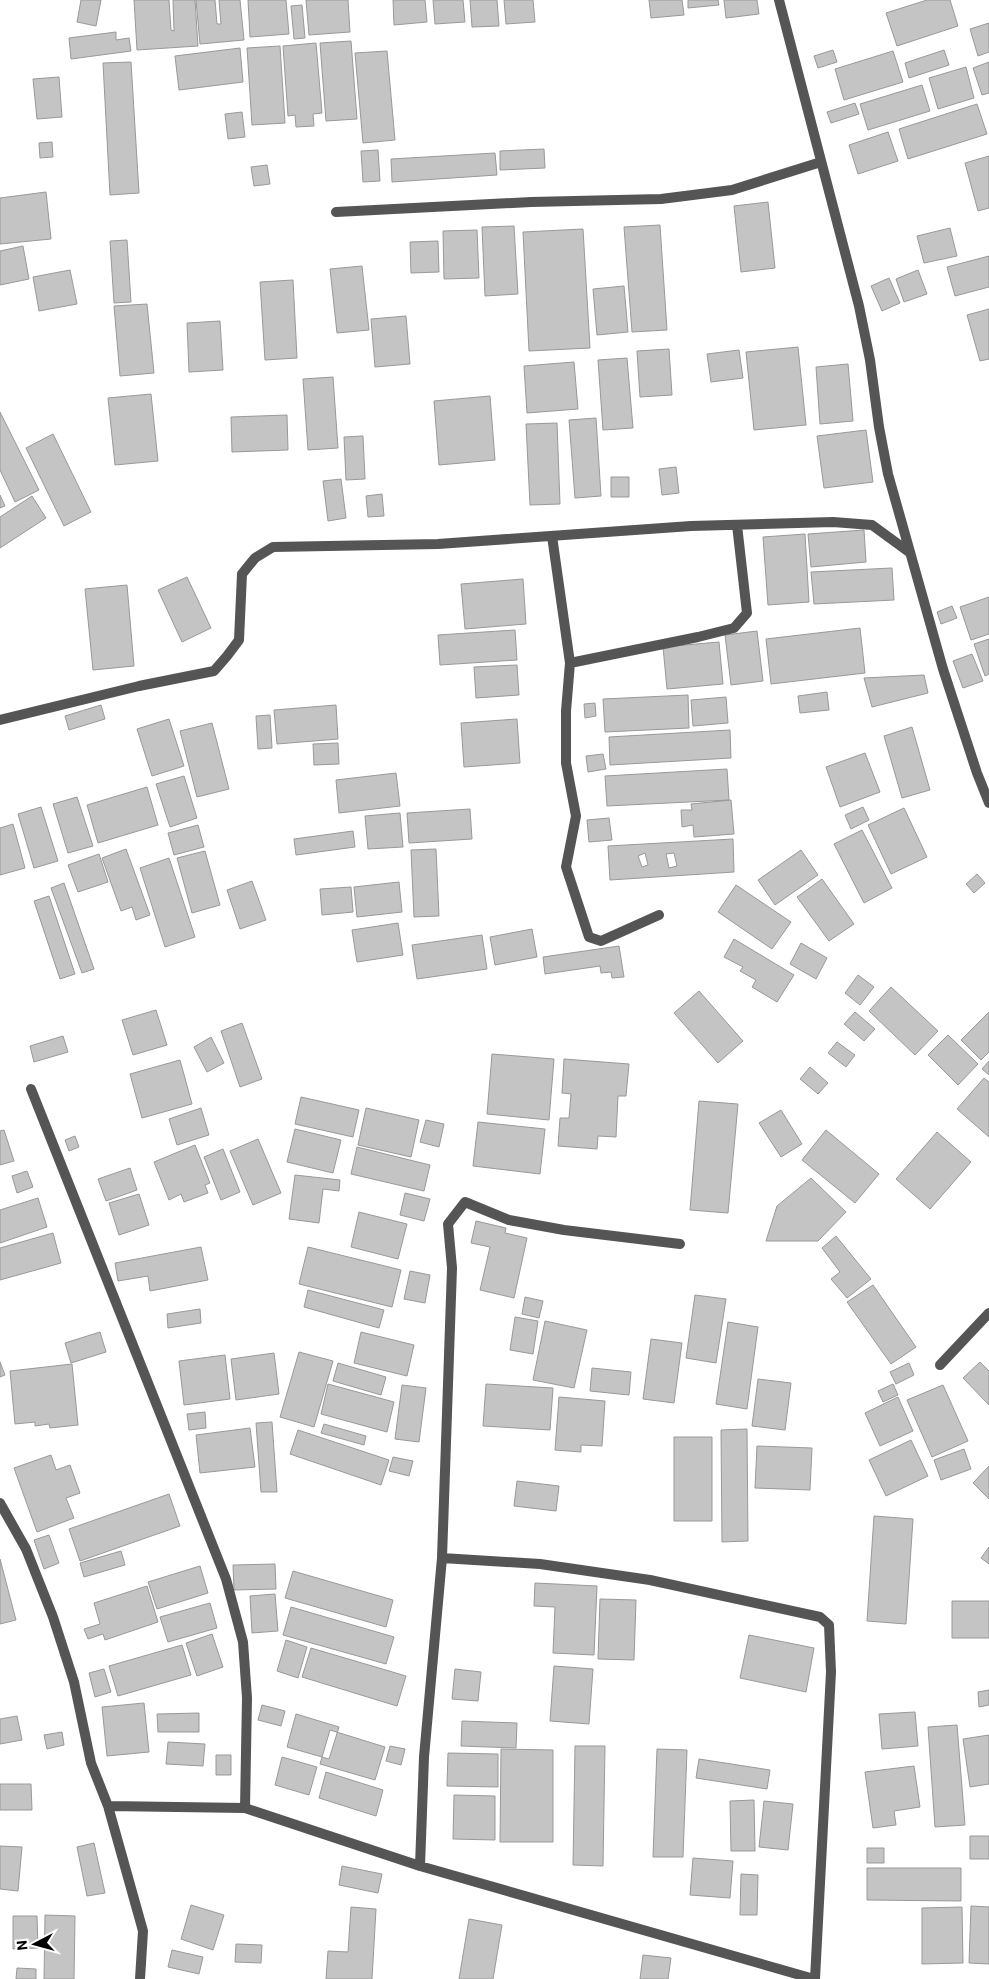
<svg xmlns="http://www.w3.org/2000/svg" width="989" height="1979" font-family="Roboto,sans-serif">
<rect width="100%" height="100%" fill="#fff"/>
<!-- building -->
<path fill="#c4c4c4" stroke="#999" fill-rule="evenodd" d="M81 0H101L96 26 77 22Z
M134 0H169L171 30 174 31 173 0H195L198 46 137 50Z
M196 0H215L217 24H221L219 0H240L244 40 200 44Z
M248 0H286L289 34 250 37Z
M306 0H348L350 32 309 35Z
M393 0H425L427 22 394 25Z
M433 0H463L465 22 435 24Z
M470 0H497L499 26 472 27Z
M504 0H533L535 22 506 24Z
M649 0H682L684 15 651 18Z
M688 0H718L719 5 688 8Z
M724 0H757L759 14 726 18Z
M927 0H950L958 26 897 46 886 13Z
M302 5 305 38 294 39 291 6Z
M989 23V52L978 56 970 29Z
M116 32V40L129 38 131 51 71 59 69 38Z
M351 41 357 119 326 121 320 43Z
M316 43 322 113 313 114 314 126 296 127 295 115 288 116 283 46Z
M280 46 285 123 252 125 247 48Z
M240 48 243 82 179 90 175 56Z
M833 50 837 62 818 68 814 56Z
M944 50 949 65 909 78 905 63Z
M387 51 395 140 363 143 355 53Z
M893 51 903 82 844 100 835 69Z
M131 62 139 193 110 195 103 63Z
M989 62V93L982 95 973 68Z
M966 67 974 98 938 109 929 78Z
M59 77 62 117 37 119 33 79Z
M922 85 930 111 868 130 860 104Z
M855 103 859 114 831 123 827 112Z
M977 104 987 134 908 159 899 129Z
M242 112 245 137 228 139 225 114Z
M888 132 898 161 858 174 849 145Z
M52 142 53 157 40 158 39 143Z
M544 149 545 168 500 170V151Z
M378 150 380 181 363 182 361 151Z
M495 153 497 175 392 182 391 159Z
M989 156V208L978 211 965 163Z
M267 165 270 184 254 186 251 167Z
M46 192 51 239 0 244V198Z
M768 202 775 268 741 272 734 206Z
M660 225 667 330 632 332 624 227Z
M514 226 518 294 485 296 482 227Z
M950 228 957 256 924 263 917 236Z
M583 229 590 348 529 351 523 232Z
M477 230 479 278 444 279 443 231Z
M127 240 131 302 114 303 110 241Z
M438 241 439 272 411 273 410 242Z
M23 246 29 279 0 285V251Z
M989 256V287L955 296 947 267Z
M362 266 369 330 337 333 330 269Z
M70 270 77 304 39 311 33 277Z
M918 270 927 294 904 302 896 279Z
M889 278 900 303 882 311 871 286Z
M293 280 297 358 265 360 260 282Z
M624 286 628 332 597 335 593 289Z
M147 304 154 373 120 376 114 306Z
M989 309V359L980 361 967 315Z
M406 316 410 364 375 367 371 319Z
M220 321 223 370 189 372 187 323Z
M798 347 806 425 754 430 746 352Z
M669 349 672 395 640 397 637 351Z
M739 350 743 378 711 382 707 354Z
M627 358 633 428 603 430 598 360Z
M574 362 578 409 527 413 524 366Z
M848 364 853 421 820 424 816 367Z
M333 377 338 448 308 450 303 379Z
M151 394 158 461 115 465 108 398Z
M490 396 495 460 439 465 434 401Z
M0 412 39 490 15 502 0 470Z
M287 415 288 450 232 452 231 417Z
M596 418 601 496 575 498 569 420Z
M557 423 560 504 530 505 526 424Z
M866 430 873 482 824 488 817 436Z
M53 434 91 512 64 526 26 448Z
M363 436 365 479 346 480 344 437Z
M676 467 679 493 662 495 659 469Z
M611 477H629V497H611Z
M341 479 346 518 328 521 323 481Z
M382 494 384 516 368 517 366 496Z
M0 495 5 506 0 508Z
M32 496 46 518 0 548V517Z
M864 530 866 562 811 567 808 534Z
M805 534 809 602 768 605 763 537Z
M892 568 894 600 814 604 811 572Z
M187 577 211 628 182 642 158 590Z
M523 579 526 624 465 629 461 584Z
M127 585 134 666 93 670 85 589Z
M989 597V634L971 640 960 607Z
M952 606 957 618 941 624 937 612Z
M860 628 865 673 771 684 766 639Z
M515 630 517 660 440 665 438 635Z
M757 631 763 681 731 685 725 635Z
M989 639V674L985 676 974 644Z
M719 642 723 684 667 689 663 647Z
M972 654 983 681 963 688 953 661Z
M517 665 519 695 476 698 474 667Z
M924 675 928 693 872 707 864 678Z
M827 692 829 710 800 713 798 696Z
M688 695 689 728 605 732 603 699Z
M726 697 728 723 693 726 691 700Z
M595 703 596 716 585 718 584 704Z
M101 705 105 719 69 730 65 716Z
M336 705 338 739 277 744 274 710Z
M270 715 272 748 258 749 256 716Z
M169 719 184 766 152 776 137 729Z
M517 719 520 763 464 767 461 723Z
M212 723 229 789 197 797 180 731Z
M912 727 930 790 902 798 884 736Z
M730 730 731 758 610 765 609 737Z
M338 743 339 764 314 765 313 744Z
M865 753 880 792 840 807 826 767Z
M603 754 606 769 588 772 586 756Z
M727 769 729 800 607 806 605 776Z
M396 773 400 806 339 813 336 780Z
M184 776 197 818 170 827 156 784Z
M147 787 158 825 98 843 87 805Z
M77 797 93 846 68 853 53 804Z
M731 800 734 834 694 837 693 825 682 827 681 810H692L691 804Z
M41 807 58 861 34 868 18 814Z
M863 807 869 820 851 829 845 815Z
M904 808 927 857 891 874 868 825Z
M470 809 472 839 409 843 407 813Z
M400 813 403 847 368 849 365 816Z
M609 818 612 840 589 842 587 820Z
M13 824 25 868 0 875V828Z
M198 825 204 847 174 855 168 833Z
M862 830 892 888 864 903 834 844Z
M353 831 355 847 296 855 294 839Z
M733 839 734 872 610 880 608 846ZM645 853 648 865 642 867 638 856ZM674 853 677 866 669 868 666 854Z
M126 849 150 915 136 920 132 907 121 911 102 858Z
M436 849 439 916 414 917 411 850Z
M801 850 818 875 775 905 758 880Z
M205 851 220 905 192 913 177 858Z
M99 854 108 882 78 892 68 865Z
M169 858 195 937 165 947 140 868Z
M977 874 985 883 974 893 966 884Z
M822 879 854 924 829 941 797 897Z
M252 881 266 920 240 929 227 890Z
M399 882 402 912 357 917 354 887Z
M64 883 94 969 82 973 51 888Z
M736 885 791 922 772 949 718 912Z
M351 887 353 912 322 915 320 889Z
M49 896 75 974 60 979 34 901Z
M398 923 403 955 357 962 352 930Z
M532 929 537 957 495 965 490 937Z
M482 935 487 969 417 979 412 945Z
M734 939 794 975 777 1002 752 987 756 980 740 971 743 967 724 957Z
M801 943 827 958 816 979 790 964Z
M619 946 624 977 612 978 611 972 601 973 600 966 545 974 543 957Z
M858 975 874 987 860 1005 845 993Z
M891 987 938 1031 915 1055 869 1011Z
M699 991 743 1041 718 1063 674 1013Z
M156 1010 167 1045 133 1055 122 1020Z
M855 1012 875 1029 864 1041 844 1024Z
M989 1012V1052L981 1060 961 1040Z
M242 1023 262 1079 240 1087 221 1031Z
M948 1035 978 1064 958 1085 928 1055Z
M63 1036 68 1052 34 1062 30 1046Z
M211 1037 224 1063 207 1072 194 1047Z
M837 1042 855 1055 846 1067 828 1053Z
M492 1054 554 1059 549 1120 487 1114Z
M564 1059 629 1064 626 1096H618L616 1137 598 1136 597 1149 558 1146 560 1118H569L571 1094 562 1093Z
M180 1060 192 1104 142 1118 130 1074Z
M989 1061V1075L982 1069Z
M810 1067 828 1083 818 1094 800 1079Z
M984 1078 989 1082V1137L957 1109Z
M301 1097 359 1110 353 1137 295 1124Z
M699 1101 738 1104 728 1213 690 1210Z
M201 1108 209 1135 177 1145 169 1119Z
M366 1108 419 1120 411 1157 358 1145Z
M781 1110 802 1144 781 1157 759 1123Z
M426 1120 444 1124 439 1147 420 1142Z
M478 1122 545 1129 540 1174 473 1166Z
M295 1129 341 1140 333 1173 287 1162Z
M4 1130 14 1161 0 1165V1131Z
M826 1130 879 1174 855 1203 802 1160Z
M937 1132 971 1162 930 1209 896 1179Z
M75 1136 79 1147 69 1151 65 1140Z
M258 1139 281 1193 253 1205 230 1151Z
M195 1145 210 1183 205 1185 208 1193 184 1202 181 1194 169 1200 154 1162Z
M357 1147 430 1165 424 1191 351 1174Z
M223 1149 240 1192 221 1200 204 1157Z
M130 1168 137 1190 106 1201 98 1179Z
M27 1171 33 1187 17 1193 12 1176Z
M295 1175 340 1180 339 1191 323 1189 319 1223 289 1219Z
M811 1178 846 1212 818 1241H766L777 1206Z
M405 1193 430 1199 424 1221 400 1215Z
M139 1194 149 1225 119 1235 109 1203Z
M38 1198 47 1227 0 1243V1210Z
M359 1212 407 1224 398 1259 351 1247Z
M476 1221 506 1228 505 1233 527 1238 514 1298 480 1290 490 1247 471 1243Z
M53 1233 61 1263 0 1280V1248Z
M836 1236 871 1279 847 1298 831 1279 840 1272 822 1248Z
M201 1247 208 1280 150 1291 148 1276 118 1281 115 1263Z
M308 1247 401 1270 392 1307 299 1284Z
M410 1271 430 1275 425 1303 404 1299Z
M873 1285 916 1347 891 1364 847 1302Z
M308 1290 384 1310 379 1328 304 1307Z
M695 1295 726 1299 716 1363 686 1358Z
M525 1297 543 1301 539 1318 522 1314Z
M200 1309 201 1323 168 1328 167 1314Z
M515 1317 538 1321 533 1354 510 1350Z
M545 1321 587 1330 574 1388 533 1380Z
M728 1322 758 1327 747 1409 716 1404Z
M100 1332 106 1352 71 1363 65 1343Z
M361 1332 414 1345 407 1376 354 1363Z
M651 1339 682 1343 674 1403 643 1399Z
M299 1352 333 1361 314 1427 280 1417Z
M274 1353 279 1394 236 1400 231 1359Z
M225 1355 230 1399 184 1405 179 1361Z
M0 1362 5 1375 0 1377Z
M980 1362 989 1371V1405L963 1378Z
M338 1363 386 1377 381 1395 333 1381Z
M909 1363 914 1375 896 1384 890 1372Z
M72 1364 78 1425 50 1428 49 1424 35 1426V1422L15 1424 10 1371Z
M592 1368 631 1372 629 1395 590 1391Z
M758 1379 791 1383 785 1430 752 1426Z
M328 1384 394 1402 387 1432 321 1414Z
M486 1384 553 1388 550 1430 483 1426Z
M893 1384 898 1395 883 1402 878 1391Z
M402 1385 426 1388 419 1442 395 1439Z
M943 1385 968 1441 932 1457 907 1400Z
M559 1397 605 1401 602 1446 581 1445V1452L555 1450Z
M898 1397 913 1431 880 1446 865 1413Z
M205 1412 206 1428 189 1430 187 1414Z
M272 1422 277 1492H261L256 1423Z
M324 1424 366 1436 364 1445 321 1433Z
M250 1428 255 1467 200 1473 196 1435Z
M747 1429 748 1541 722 1542 721 1430Z
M298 1430 389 1460 381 1485 290 1454Z
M674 1437H712V1521H674Z
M911 1440 928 1476 886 1496 869 1460Z
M757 1446 812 1448 810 1490 755 1488Z
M964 1449 971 1469 941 1480 934 1460Z
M51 1455 56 1470 70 1465 80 1493 66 1498 74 1518 37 1532 14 1468Z
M393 1457 413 1461 409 1476 389 1471Z
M989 1466V1499L973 1483Z
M517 1481 559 1486 556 1511 514 1506Z
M169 1494 180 1526 80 1561 69 1529Z
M874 1516 913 1519 906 1624 867 1621Z
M49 1535 59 1563 44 1569 34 1540Z
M989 1547V1564L981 1558Z
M121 1551 125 1565 84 1577 80 1563Z
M0 1559 16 1620 0 1624Z
M275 1564 276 1589 234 1590 233 1565Z
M200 1566 208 1593 157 1609 148 1582Z
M293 1571 393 1600 386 1627 285 1598Z
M535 1583 597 1586 594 1655 553 1653 555 1607 534 1606Z
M147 1586 158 1622 105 1640 103 1634 88 1639 84 1629 100 1624 94 1603Z
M275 1594 278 1631 252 1633 250 1596Z
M600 1599 636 1600 634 1660 598 1659Z
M952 1601H989V1638H952Z
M210 1603 217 1628 168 1642 160 1617Z
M291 1607 394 1637 386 1664 283 1635Z
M212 1634 223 1667 197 1676 186 1643Z
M749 1635 814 1648 806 1692 740 1678Z
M286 1640 307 1647 298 1678 277 1671Z
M182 1645 191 1675 118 1696 109 1666Z
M311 1648 406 1676 397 1706 302 1677Z
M554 1666 593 1669 589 1724 550 1721Z
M104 1669 111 1692 95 1697 89 1673Z
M455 1669 481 1672 478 1701 452 1699Z
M989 1690V1705L979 1707 978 1692Z
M144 1703 149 1752 107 1756 102 1707Z
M262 1705 285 1711 281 1726 258 1720Z
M915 1712 918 1746 882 1749 879 1714Z
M199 1713V1732H158L157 1714Z
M296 1714 339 1727 329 1759 287 1747Z
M17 1716 22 1740 0 1744V1719Z
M462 1721 517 1723 516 1748 461 1746Z
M957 1725 965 1825 935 1827 928 1727Z
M330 1730 385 1747 375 1780 320 1764Z
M62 1732 64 1745 47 1749 44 1735Z
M989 1735V1784L970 1787 963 1739Z
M168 1742 205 1744 203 1766 166 1764Z
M390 1746 405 1749 401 1765 386 1761Z
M575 1746H605L603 1866 573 1865Z
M501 1749 553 1750V1842H500Z
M657 1749 687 1750 683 1857H653Z
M448 1753 498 1754V1787L447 1786Z
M216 1755H231V1775H216Z
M282 1757 317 1767 309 1795 275 1785Z
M699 1759 770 1770 767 1789 696 1778Z
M914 1766 920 1807 894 1811 896 1825 873 1828 865 1772Z
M326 1772 383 1790 376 1816 319 1798Z
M0 1784H31L32 1810H0Z
M454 1795 495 1796V1840L453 1839Z
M754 1800 755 1851H731L730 1801Z
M764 1801 793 1804 788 1850 759 1847Z
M970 1836H989V1859H970Z
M94 1843 105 1893 87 1896 77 1847Z
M0 1846 22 1847 18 1891 0 1889Z
M867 1848H884V1863H867Z
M693 1858 733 1861 730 1898 690 1895Z
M342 1866 382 1874 378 1893 339 1885Z
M867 1868H961V1901L867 1900Z
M741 1874 758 1875 757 1915H740Z
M191 1905 224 1915 213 1950 181 1939Z
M971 1906 989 1907V1964L969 1963Z
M351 1907 376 1909 372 1979H326L328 1951 348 1952Z
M962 1907 963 1963 922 1964V1908Z
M45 1915 75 1916 74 1979H44Z
M13 1916H37L38 1948 13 1949Z
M469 1919 502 1925 493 1979H459Z
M236 1944 262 1945 261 1963 235 1962Z
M172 1950 203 1957 199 1974 168 1967Z
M643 1955 671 1958 668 1979H640Z
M17 1968 36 1969V1979H16Z"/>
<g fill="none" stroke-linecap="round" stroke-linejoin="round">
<!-- minor -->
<path stroke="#555" stroke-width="10" d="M779 0 859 306 870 360 879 427 888 474 943 669 977 773 989 803
M336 212 531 202 661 199 732 190 821 162
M552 536 570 663 566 711V763L576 816 566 867 589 937 601 941 659 915
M570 663 698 637 734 628 747 613 737 525
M0 720 139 686 214 671 227 656 239 640 242 574 255 558 273 547 438 544 691 526 833 522 872 525 909 552
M31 1089 226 1579 243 1642 247 1698 245 1808
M940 1365 989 1313
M0 1503 26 1549 53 1617 74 1682 91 1763 108 1806 143 1931 140 1979
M442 1558 540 1564 650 1580 820 1617 829 1625 831 1672 815 1979
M108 1806 245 1808 420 1866 814 1979
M420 1866 424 1757 442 1558 452 1268 448 1224 465 1202 509 1220 564 1230 680 1244"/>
</g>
<!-- north arrow -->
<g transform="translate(35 1944) rotate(264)" stroke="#ffffff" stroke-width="4" paint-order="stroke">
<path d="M0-4L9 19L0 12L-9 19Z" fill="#000000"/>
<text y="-8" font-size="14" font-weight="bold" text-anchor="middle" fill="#000000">N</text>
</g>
</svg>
